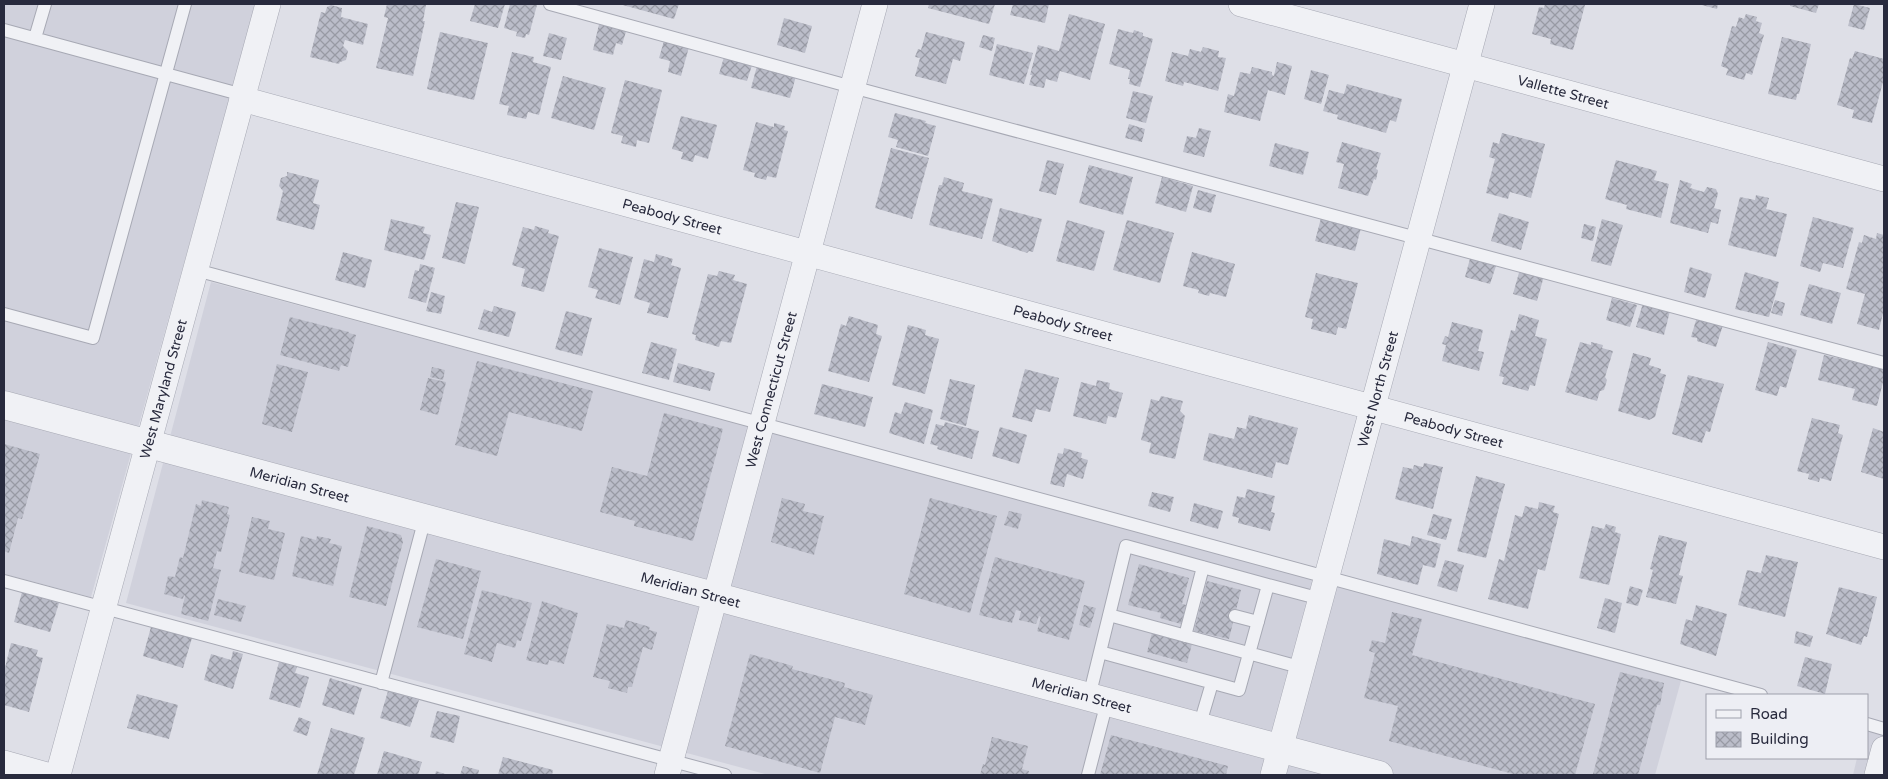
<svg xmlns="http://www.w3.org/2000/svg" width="1888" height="779" font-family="'Varela Round',sans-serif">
<defs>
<pattern id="building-cross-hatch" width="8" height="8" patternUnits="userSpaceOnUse" patternTransform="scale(1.25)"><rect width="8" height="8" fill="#bbbdc9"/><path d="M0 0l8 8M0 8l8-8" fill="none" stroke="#989aa4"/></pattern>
</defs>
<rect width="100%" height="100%" fill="#dedfe7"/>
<!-- built -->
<path fill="#d0d1dc" d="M4 4H256L91 597 4 574Z
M211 282 1682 677 1655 775H769L126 603Z
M1867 728 1884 733V775H1853L1857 758H1867Z"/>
<!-- building -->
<path fill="url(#building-cross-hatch)" d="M387 4 426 5 423 21H425L413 76 376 68 388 18 384 17Z
M475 4H505L498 28 470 21Z
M510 4 537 5 529 35 526 34 525 38 516 36 517 32 504 28Z
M619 4H679L674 19Z
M929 4H995L989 24 928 8Z
M1013 4H1049L1045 23 1010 15Z
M1545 4 1585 5 1573 50 1550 44 1551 39 1532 34 1539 7 1544 8Z
M1698 4H1718L1717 9Z
M1790 4H1819L1816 13 1790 6Z
M1854 4 1870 8 1864 30 1848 26Z
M331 5 342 8 341 17 368 24 363 45 345 40 343 46 348 51 346 60 340 62 339 64 310 57 321 12 325 13 327 7Z
M1069 14 1105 24 1090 80 1060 71 1057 82 1046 79 1044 88 1029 85 1032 75H1030L1038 45 1059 51Z
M1746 14 1757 17 1756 21 1762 23 1759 33 1764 35 1752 75 1746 73 1744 80 1726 75 1728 69 1721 66 1732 26 1736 27 1739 17 1744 19Z
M784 18 812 26 805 53 777 45Z
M600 20 627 28 622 45 616 43 613 55 593 50Z
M1118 29 1133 33 1134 30 1143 33V36L1153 39 1140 87 1129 84 1130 79H1128L1130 70 1109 64Z
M440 32 488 43 474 100 427 89Z
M926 32 965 42 960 61 953 59 946 84 915 76 920 58 915 57 918 49 921 50Z
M549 33 567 38 561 60 543 56Z
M983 35 995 38 992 51 979 47Z
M1782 37 1811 44 1799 94H1797L1796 100 1768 94Z
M664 41 689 47 681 76 668 72 670 61 659 58Z
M997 44 1033 53 1024 84 989 75Z
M1203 47 1219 51 1218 57 1226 58 1218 91 1184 82 1183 86 1165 81 1172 52 1188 56 1190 49 1201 52Z
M1855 51 1884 59V78L1872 123 1852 118 1854 110 1837 105 1850 58 1852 59Z
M512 52 534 57 533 62 551 67 539 115 528 112 526 119 507 115 509 106 499 104Z
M724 57 752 65 747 81 719 74Z
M1277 62 1292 66 1285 95 1268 90 1260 121 1224 112 1228 94 1234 96 1240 72 1250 74 1252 67 1272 72V75L1274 76Z
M757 66 796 76 790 98 751 88Z
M1311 70 1329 75 1321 104 1304 99Z
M563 76 606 88 594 130 551 118Z
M625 80 662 90 649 143 637 140 636 147 621 143 623 136 611 133Z
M1347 84 1402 99 1396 122 1390 120 1386 133 1337 119 1338 115 1323 111 1329 90 1344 94Z
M1133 91 1153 96 1146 123 1126 118Z
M895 113 926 121 925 123 936 126 928 156 896 147 898 140 888 137Z
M681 116 717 125 708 159 695 155 693 162 681 159 683 152 672 149Z
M756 122 774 127V123L785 126 784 130 788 131 776 178 767 176 766 180 754 177 755 173 743 170Z
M1129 124 1145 129 1142 142 1125 138Z
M1199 128 1211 131 1204 157 1183 152 1187 136 1196 138Z
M1502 133 1545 144 1531 198 1510 192 1508 199 1486 193 1495 159 1489 157 1493 142 1499 144Z
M1342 142 1381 153 1376 169 1378 170 1376 180 1374 179 1368 196 1338 188 1344 164 1336 162Z
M1275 143 1309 152 1303 175 1269 166Z
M891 148 929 158 912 219 875 208Z
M1047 160 1064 164 1056 195 1039 191Z
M1616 160 1657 171 1654 180 1669 184 1661 218 1626 209 1627 205 1605 199Z
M1089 165 1133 177 1123 215 1079 203Z
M287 172 319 180 313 203 320 205 314 230 276 220 283 191 279 186 281 178 287 176Z
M944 177 964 183 962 191 993 199 982 239 929 225 939 185H942Z
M1162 177 1193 186 1186 212 1155 203Z
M1680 180 1692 184 1690 188 1704 192 1707 187 1716 189 1718 194 1714 208 1721 210 1718 224 1711 222 1708 233 1670 223Z
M1198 190 1216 195 1211 213 1193 208Z
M1756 195 1769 198 1766 209 1787 214 1776 257 1728 245 1740 197 1755 200Z
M456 202 479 207 465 264 442 258Z
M1000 208 1042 219 1033 252 1029 251 1027 253 992 241Z
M1499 213 1529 222 1521 250 1491 241Z
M1813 217 1854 228 1843 268 1823 263 1820 272 1800 266Z
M1321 218 1361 228 1355 251 1315 241Z
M391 219 425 227 423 233 431 235 424 260 384 250Z
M1602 219 1623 225 1611 266 1591 261Z
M1067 220 1105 231 1094 271 1056 261Z
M1127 220 1174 233 1160 283 1113 270Z
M1584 224 1596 227 1593 241 1581 238Z
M535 226 549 230 548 233 559 236 544 292 521 286 525 269 512 265 523 227 534 230Z
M1877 233 1884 235V309L1879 330 1857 324 1865 294 1846 289 1859 242 1862 243 1864 235 1876 239Z
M599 248 633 257 620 305 595 298 598 290 588 287Z
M343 252 372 260 365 288 335 280Z
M1192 252 1235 264 1226 297 1210 293 1209 296 1198 293 1199 290 1183 286Z
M656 254 673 259 671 265 681 268 668 318 647 313 650 303 634 298 644 259 654 262Z
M1471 255 1497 263 1490 284 1465 277Z
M420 264 435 268 426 303 408 298 415 270 419 271Z
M1690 267 1712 274 1705 298 1684 292Z
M1520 269 1544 276 1537 301 1513 294Z
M719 271 735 275 733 280 747 284 731 343 721 341 719 347 695 340 696 335 692 334 708 274 717 276Z
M1745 272 1779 282 1769 317 1735 309Z
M1316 273 1358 283 1346 329 1338 327 1336 335 1311 329 1313 319 1305 317Z
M1809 284 1841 293 1832 324 1800 315Z
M431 292 445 296 441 314 426 311Z
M1612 298 1637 305 1630 327 1606 320Z
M1775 300 1785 303 1782 316 1771 313Z
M1643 303 1670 311 1664 335 1636 327Z
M494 306 516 312 509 337 478 329 484 309 492 312Z
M566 311 592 318 582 356 555 349Z
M1519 314 1539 320 1535 336 1547 339 1535 386 1530 385 1528 391 1502 384 1504 377 1499 376 1511 330 1515 331Z
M849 316 878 325 876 334 882 336 869 382 828 371 841 324 846 326Z
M290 317 349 332V333L356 335 348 367 341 365 339 371 280 355Z
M1697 317 1723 325 1716 347 1697 341V338L1691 337Z
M1452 322 1483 330 1478 351 1484 352 1479 371 1442 361 1446 345 1442 344 1445 336 1448 337Z
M908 325 926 330 925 335 939 339 925 394 892 385Z
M651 342 677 349 669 380 642 373Z
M1580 342 1591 345V342L1603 345 1602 348 1613 351 1605 377 1607 380 1604 390 1600 391 1597 401 1565 392Z
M1768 342 1797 350 1786 388 1780 386 1777 396 1755 390Z
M1633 353 1651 358 1649 365 1661 369 1660 373 1666 375 1655 417 1649 420 1618 411Z
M1824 355 1884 369V378L1877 406 1852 400 1855 389 1818 380Z
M477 361 593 391 582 431 509 412 497 456 455 445Z
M678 363 715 373 710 391 673 382Z
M277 364 308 372 292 432 262 424Z
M432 367 445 370 443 380 430 377Z
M1025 369 1059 378 1050 412 1036 409 1032 422 1012 417Z
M1688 375 1724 384 1710 432 1706 431 1702 443 1672 434Z
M428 378 446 382 438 415 420 410Z
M950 379 975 385 966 426 940 419Z
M1097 380 1110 383 1109 389 1123 393 1116 418 1108 416 1106 424 1073 416 1081 382 1096 386Z
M822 384 873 397 865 427 814 414Z
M1161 396 1183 401 1180 411 1185 416 1175 459 1149 453 1151 443 1141 440 1151 399 1159 401Z
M905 402 933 410 924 444 889 433 895 412 901 414Z
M664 413 723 429 693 541 634 526 635 521 600 512 612 467 647 476Z
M1249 415 1298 428 1288 465 1276 462 1272 478 1203 460 1209 433 1234 439 1237 427 1246 429Z
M1812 418 1840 425 1838 433 1843 435 1831 481 1820 478 1819 482 1808 479 1809 474 1797 471Z
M945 422 979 431 972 459 937 449 938 446 930 444 936 424 944 426Z
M1000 427 1027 435 1019 464 992 456Z
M1873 428 1884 432V479L1861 472Z
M4 444 40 454 22 519 18 518 9 553 4 551Z
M1064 448 1082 453 1081 458 1088 460 1083 479 1067 474 1064 487 1050 484 1058 453 1063 454Z
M1424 463 1443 467 1433 509 1395 499 1403 467 1413 469 1414 465 1423 467Z
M1476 476 1505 484 1486 558 1457 551Z
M1247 489 1275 496 1271 512 1275 513 1270 531 1238 523 1239 518 1232 516 1237 496 1245 498Z
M1152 492 1174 497 1170 512 1148 506Z
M782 498 805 504 803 511 824 516 814 555 771 542Z
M930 498 997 516 970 613 904 594Z
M202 500 229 507 227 514 230 515 221 552 217 551 213 568 221 570 208 621 181 614 185 596 184 595 183 599 164 594 168 576 175 577 180 557 183 558 196 504 201 506Z
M1539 502 1555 506 1553 512 1559 514 1545 571 1538 569 1528 609 1488 599 1499 559 1504 561 1515 515 1522 517 1525 506 1538 509Z
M1194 503 1223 511 1218 529 1190 521Z
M1009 511 1022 514 1018 529 1004 525Z
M1433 514 1452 519 1446 540 1427 535Z
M252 517 270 521 268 529 285 533 274 580 239 572Z
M1606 524 1616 527 1615 532 1621 534 1609 585 1579 578 1592 526 1604 529Z
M367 526 401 535 403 542 386 606 349 597Z
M1659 535 1687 542 1679 575 1683 576 1676 604 1646 597 1653 570 1650 569Z
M301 536 316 540 317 536 331 539 329 543 342 546 333 586 292 576Z
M1412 536 1441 544 1435 568 1423 565 1418 585 1377 574 1384 539 1410 546Z
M1766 555 1798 562 1785 617 1738 605 1747 570 1761 573Z
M995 557 1085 581 1069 640 1037 631 1041 617 1039 616 1036 624 1019 620 1021 611 1016 610 1012 623 979 615Z
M436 559 481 571 463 639 417 627Z
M1445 560 1464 565 1457 592 1437 586Z
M1139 564 1189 578 1182 604 1186 605 1181 624 1160 618 1161 613 1128 605Z
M1207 581 1241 590 1229 639 1194 631Z
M1630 586 1643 590 1638 606 1626 603Z
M1839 587 1877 597 1867 637 1864 636 1861 645 1826 634Z
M482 590 532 603 521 641 517 640 515 648 497 643 492 662 464 654Z
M22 592 59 603 50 632 14 622Z
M1605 598 1622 603 1615 633 1597 628Z
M218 599 246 606 241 622 214 615Z
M542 601 578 613 564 664 549 660 548 665 526 660Z
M1084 605 1096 608 1090 628 1079 625Z
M1696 605 1727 614 1716 656 1680 644 1686 619 1692 621Z
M1392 612 1422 619 1412 655 1595 704 1575 775H1517L1389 741 1398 706 1364 698 1375 653 1369 651 1372 640 1385 643Z
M626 620 650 627 649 630 657 632 652 650 643 647 632 687H628L627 693 608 688 610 681 593 677 607 624 624 628Z
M151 627 192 638 183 668 143 656Z
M1153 629 1193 640 1187 663 1147 652Z
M1796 631 1813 636 1810 647 1794 643Z
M11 643 38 650 36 656 43 658 29 712 4 705V672Z
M233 651 243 654 233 689 204 680 211 654 231 660Z
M750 654 793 666 792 669 845 683 844 687 873 695 865 725 835 717 820 773 725 746Z
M1805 657 1832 664 1825 694 1797 686Z
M279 662 297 667 295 673 309 677 300 708 269 699Z
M1620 672 1664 683 1660 705H1657L1638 775H1600L1593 774Z
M330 678 362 688 354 715 322 705Z
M388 691 419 700 410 727 380 718Z
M137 694 178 705 169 739 127 728Z
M437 711 460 716 454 743 430 737Z
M299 717 311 722 307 736 293 731Z
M331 728 365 738 354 775H317Z
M1111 735 1228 766 1226 775H1100Z
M992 737 1028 746 1022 769 1029 771 1028 775H980L983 764 985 765Z
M384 751 422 762 418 775H377Z
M503 757 553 770 552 775H498Z
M463 766 479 770 478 775H460Z
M436 771 448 775H435Z"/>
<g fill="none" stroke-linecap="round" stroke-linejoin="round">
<!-- service casing -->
<g stroke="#a7a9b4" stroke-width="14">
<path id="service" d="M550 4 852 87 1884 363
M4 30 243 95
M35 38 45 4
M196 270 1761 695
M4 314 93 338 185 4
M4 581 725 775
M1268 585 1321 599
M1109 615 1303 668
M1235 616 1258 622
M1185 636 1203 567
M381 683 425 518
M1089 697C1101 647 1114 596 1126 546L1268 585 1239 690 1100 652
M1867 724 1884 729
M1199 727 1212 683
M1088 775 1107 702"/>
</g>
<!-- minor casing -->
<g stroke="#a7a9b4" stroke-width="26">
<g id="minor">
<path id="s1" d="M1241 4 1884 179"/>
<path id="s2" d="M242 99 1884 547"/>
<path d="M4 763 47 775"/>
<path id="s3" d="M58 775 268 4"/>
<path id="s4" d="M667 775 875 4"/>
<path id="s5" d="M1273 775 1482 4"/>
<path d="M1877 775 1884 749"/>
</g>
</g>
<!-- tertiary casing -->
<g stroke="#a7a9b4" stroke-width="29">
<g id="tertiary">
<path id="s6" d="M4 405 1379 775"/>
</g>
</g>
<!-- service -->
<use href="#service" stroke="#f0f1f5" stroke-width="12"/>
<!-- minor -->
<use href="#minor" stroke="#f0f1f5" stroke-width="25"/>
<!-- tertiary -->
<use href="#tertiary" stroke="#f0f1f5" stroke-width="28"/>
</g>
<g text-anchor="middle" stroke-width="4" stroke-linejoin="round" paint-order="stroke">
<!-- street labels -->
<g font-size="14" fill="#282a3d" stroke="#edeef4">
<text dy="5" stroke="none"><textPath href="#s1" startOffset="334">Vallette Street</textPath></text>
<text dy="5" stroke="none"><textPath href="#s2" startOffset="446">Peabody Street</textPath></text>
<text dy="5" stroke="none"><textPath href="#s2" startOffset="851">Peabody Street</textPath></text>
<text dy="5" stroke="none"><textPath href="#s3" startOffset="400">West Maryland Street</textPath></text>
<text dy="5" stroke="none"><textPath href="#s4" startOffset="399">West Connecticut Street</textPath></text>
<text dy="5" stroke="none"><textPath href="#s5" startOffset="400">West North Street</textPath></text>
<text dy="5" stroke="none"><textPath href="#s2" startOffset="1256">Peabody Street</textPath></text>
<text dy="5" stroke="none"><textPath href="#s6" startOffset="306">Meridian Street</textPath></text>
<text dy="5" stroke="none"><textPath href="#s6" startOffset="711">Meridian Street</textPath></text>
<text dy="5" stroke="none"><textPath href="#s6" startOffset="1116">Meridian Street</textPath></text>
</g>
</g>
<!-- border -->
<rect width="1888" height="779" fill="none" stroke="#282a3d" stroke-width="10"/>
<!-- legend -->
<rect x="1706" y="694" width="162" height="65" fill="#edeef4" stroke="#9ea0ab"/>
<rect x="1716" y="710" width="25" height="8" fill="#f0f1f5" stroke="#9ea0ab"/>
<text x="1750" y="719" font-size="15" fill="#282a3d">Road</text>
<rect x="1716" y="732" width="25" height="15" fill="url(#building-cross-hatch)" stroke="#9ea0ab"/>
<text x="1750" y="744" font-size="15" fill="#282a3d">Building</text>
</svg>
